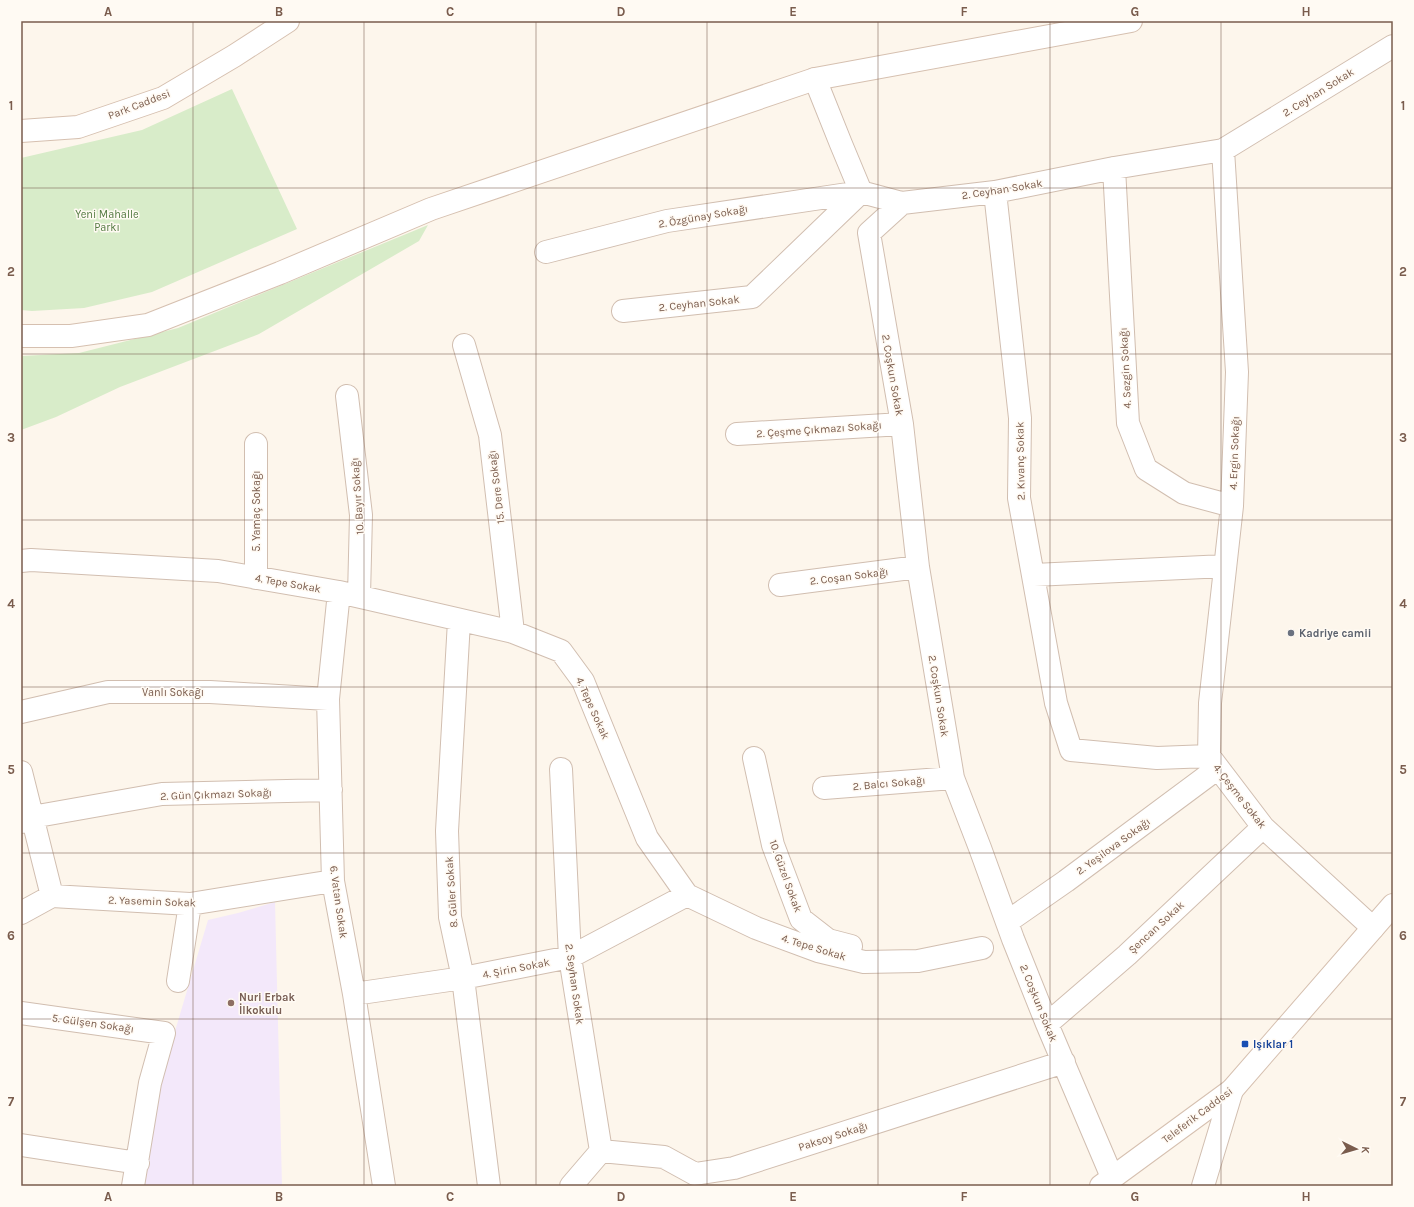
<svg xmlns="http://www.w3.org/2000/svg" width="1414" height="1207" font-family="Karla,sans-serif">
<rect width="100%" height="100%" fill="#fdf6ec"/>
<!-- education -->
<path fill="#f3e8fa" d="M275 902 282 1186H145L159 1085 208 920 238 913Z"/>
<!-- green -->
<path fill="#d8ecc9" d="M232 89 297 229 152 292 84 308 32 311 21 310V158L142 130Z
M428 225 419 241 259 334 120 387 56 417 21 430V356L79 353 178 328Z"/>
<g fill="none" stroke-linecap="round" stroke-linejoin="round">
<!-- street casing -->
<g stroke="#d1beb0" stroke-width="24">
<path id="street" d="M1114 168 1128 423 1146 469 1184 493 1232 506
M995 192 1020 418 1019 498 1056 703 1071 750 1157 758 1209 756 1263 827 1373 928
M902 203 869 233 902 424 918 567 953 778 980 848 1013 939 1047 1024 1112 1177
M546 252 667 221 861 192 841 144 815 79
M623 311 752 297 861 192 902 203 995 192 1114 168 1223 150 1393 46
M464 345 490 435 513 632
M347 396 361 515 359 596
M737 434 902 424
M256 444V578
M21 561 31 560 218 571 339 592 513 632 561 651 583 681 647 838 687 895 756 928 818 951 864 962 918 961 982 948
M1034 575 1225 566
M780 585 918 567
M339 592 328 699 333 881 354 994 384 1186
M459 621 447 831 450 917 463 978 489 1186
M21 712 108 692H210L328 699
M1209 756 1210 703 1232 506 1237 372 1223 150
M754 758 773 845 801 919 828 940 851 946
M561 769 570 957 601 1151 571 1186
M21 772 52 896
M824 788 953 778
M21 822 32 817 162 794 331 790
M21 913 52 896 190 904 333 881
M1007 922 1066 881 1218 768
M178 981 190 904
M354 994 463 978 570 957 687 895
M21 1013 164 1033 150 1083 133 1186
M1047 1024 1127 955 1263 827
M21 1145 138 1163
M601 1151 664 1157 695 1174 734 1168 1064 1062
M1203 1186 1232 1090"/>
</g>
<!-- secondary casing -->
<g stroke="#d6c0b0" stroke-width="24">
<path id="secondary" d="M21 131 78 127 163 98 234 56 288 21
M21 336H71L148 325 280 273 431 209 815 79 1131 21
M1101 1186 1232 1090 1393 905"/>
</g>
<!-- street -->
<use href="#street" stroke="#fff" stroke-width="22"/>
<!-- secondary -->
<use href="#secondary" stroke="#fff" stroke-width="22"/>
</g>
<!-- grid -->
<path fill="none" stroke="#7a5c4d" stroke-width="1" stroke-opacity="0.55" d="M193 21V1186M364 21V1186M536 21V1186M707 21V1186M878 21V1186M1050 21V1186M1221 21V1186M21 188H1393M21 354H1393M21 520H1393M21 687H1393M21 853H1393M21 1019H1393"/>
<!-- markers -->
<circle fill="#6b7280" stroke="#fffaf3" stroke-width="1.5" cx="1291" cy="633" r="4"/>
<circle fill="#8d6e63" stroke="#fffaf3" stroke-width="1.5" cx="231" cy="1003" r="4"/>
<rect fill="#1a4fb4" stroke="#fffaf3" stroke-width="1.5" x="1241" y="1040" width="8" height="8" rx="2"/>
<g text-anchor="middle" stroke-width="3" stroke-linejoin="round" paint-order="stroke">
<!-- street labels -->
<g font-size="11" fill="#7a5c4d" stroke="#fffaf3">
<text transform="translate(1318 92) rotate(-32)" y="4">2. Ceyhan Sokak</text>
<text transform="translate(139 104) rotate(-21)" y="4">Park Caddesi</text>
<text transform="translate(1002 189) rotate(-9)" y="4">2. Ceyhan Sokak</text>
<text transform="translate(703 216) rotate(-10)" y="4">2. Özgünay Sokağı</text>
<text transform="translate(699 303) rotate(-6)" y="4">2. Ceyhan Sokak</text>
<text transform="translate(1125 368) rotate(-93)" y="4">4. Sezgin Sokağı</text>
<text transform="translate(893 375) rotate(80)" y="4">2. Coşkun Sokak</text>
<text transform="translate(819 429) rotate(-4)" y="4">2. Çeşme Çıkmazı Sokağı</text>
<text transform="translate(1234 453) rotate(-88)" y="4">4. Ergin Sokağı</text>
<text transform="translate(1020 461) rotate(-91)" y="4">2. Kıvanç Sokak</text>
<text transform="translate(496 487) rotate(-97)" y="4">15. Dere Sokağı</text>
<text transform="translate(357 496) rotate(-94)" y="4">10. Bayır Sokağı</text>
<text transform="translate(256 511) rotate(-90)" y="4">5. Yamaç Sokağı</text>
<text transform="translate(849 576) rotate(-7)" y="4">2. Coşan Sokağı</text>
<text transform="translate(288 583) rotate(10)" y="4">4. Tepe Sokak</text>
<text x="173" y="696">Vanlı Sokağı</text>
<text transform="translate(939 696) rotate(81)" y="4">2. Coşkun Sokak</text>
<text transform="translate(593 708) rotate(66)" y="4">4. Tepe Sokak</text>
<text transform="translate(889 783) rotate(-5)" y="4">2. Balcı Sokağı</text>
<text transform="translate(216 794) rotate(-2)" y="4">2. Gün Çıkmazı Sokağı</text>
<text transform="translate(1240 796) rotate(52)" y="4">4. Çeşme Sokak</text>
<text transform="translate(1113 846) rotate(-36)" y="4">2. Yeşilova Sokağı</text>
<text transform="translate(786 876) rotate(70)" y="4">10. Güzel Sokak</text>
<text transform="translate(451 892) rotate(-94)" y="4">8. Güler Sokak</text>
<text transform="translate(152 901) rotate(2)" y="4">2. Yasemin Sokak</text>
<text transform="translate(339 902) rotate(82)" y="4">6. Vatan Sokak</text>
<text transform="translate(1156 927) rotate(-43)" y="4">Şencan Sokak</text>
<text transform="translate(814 947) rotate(17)" y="4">4. Tepe Sokak</text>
<text transform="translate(516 968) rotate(-11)" y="4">4. Şirin Sokak</text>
<text transform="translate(575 984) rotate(82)" y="4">2. Seyhan Sokak</text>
<text transform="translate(1039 1003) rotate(68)" y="4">2. Coşkun Sokak</text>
<text transform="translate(93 1023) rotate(8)" y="4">5. Gülşen Sokağı</text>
<text transform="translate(1197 1115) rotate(-37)" y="4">Teleferik Caddesi</text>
<text transform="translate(833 1136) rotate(-18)" y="4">Paksoy Sokağı</text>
</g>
<!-- park labels -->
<g font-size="11" fill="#537a41" stroke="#fffaf3">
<text x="107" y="218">Yeni Mahalle<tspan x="107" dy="13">Parkı</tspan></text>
</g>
<!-- worship labels -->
<g font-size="11" font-weight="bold" fill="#5b616d" stroke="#fffaf3" text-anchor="start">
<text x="1299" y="637">Kadriye camii</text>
</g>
<!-- education labels -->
<g font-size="11" font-weight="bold" fill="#785e54" stroke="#fffaf3" text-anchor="start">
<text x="239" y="1001">Nuri Erbak<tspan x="239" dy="13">İlkokulu</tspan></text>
</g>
<!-- transit labels -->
<g font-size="11" font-weight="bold" fill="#164399" stroke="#fffaf3" text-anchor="start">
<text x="1253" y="1048">Işıklar 1</text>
</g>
</g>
<!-- border -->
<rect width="1414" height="1207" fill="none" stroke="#fffaf3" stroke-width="44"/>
<!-- north arrow -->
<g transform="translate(1356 1149) rotate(95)" stroke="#fffaf3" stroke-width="3" paint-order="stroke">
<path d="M0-3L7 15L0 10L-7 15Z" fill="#7a5c4d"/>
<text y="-6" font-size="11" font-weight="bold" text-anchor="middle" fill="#7a5c4d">K</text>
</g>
<rect x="22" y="22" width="1370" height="1163" fill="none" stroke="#7a5c4d" stroke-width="1.5"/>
<g font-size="13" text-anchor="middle" font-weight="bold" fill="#7a5c4d">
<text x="108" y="16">A</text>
<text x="279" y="16">B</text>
<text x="450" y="16">C</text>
<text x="621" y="16">D</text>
<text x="793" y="16">E</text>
<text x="964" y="16">F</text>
<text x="1135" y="16">G</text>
<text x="1306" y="16">H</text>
<text x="11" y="110">1</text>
<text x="1403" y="110">1</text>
<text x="11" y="276">2</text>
<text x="1403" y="276">2</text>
<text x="11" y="442">3</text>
<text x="1403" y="442">3</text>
<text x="11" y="608">4</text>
<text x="1403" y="608">4</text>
<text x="11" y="774">5</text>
<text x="1403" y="774">5</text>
<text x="11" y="940">6</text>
<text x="1403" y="940">6</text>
<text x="11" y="1106">7</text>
<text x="1403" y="1106">7</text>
<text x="108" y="1201">A</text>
<text x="279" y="1201">B</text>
<text x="450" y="1201">C</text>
<text x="621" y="1201">D</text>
<text x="793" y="1201">E</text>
<text x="964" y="1201">F</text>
<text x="1135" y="1201">G</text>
<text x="1306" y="1201">H</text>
</g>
</svg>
